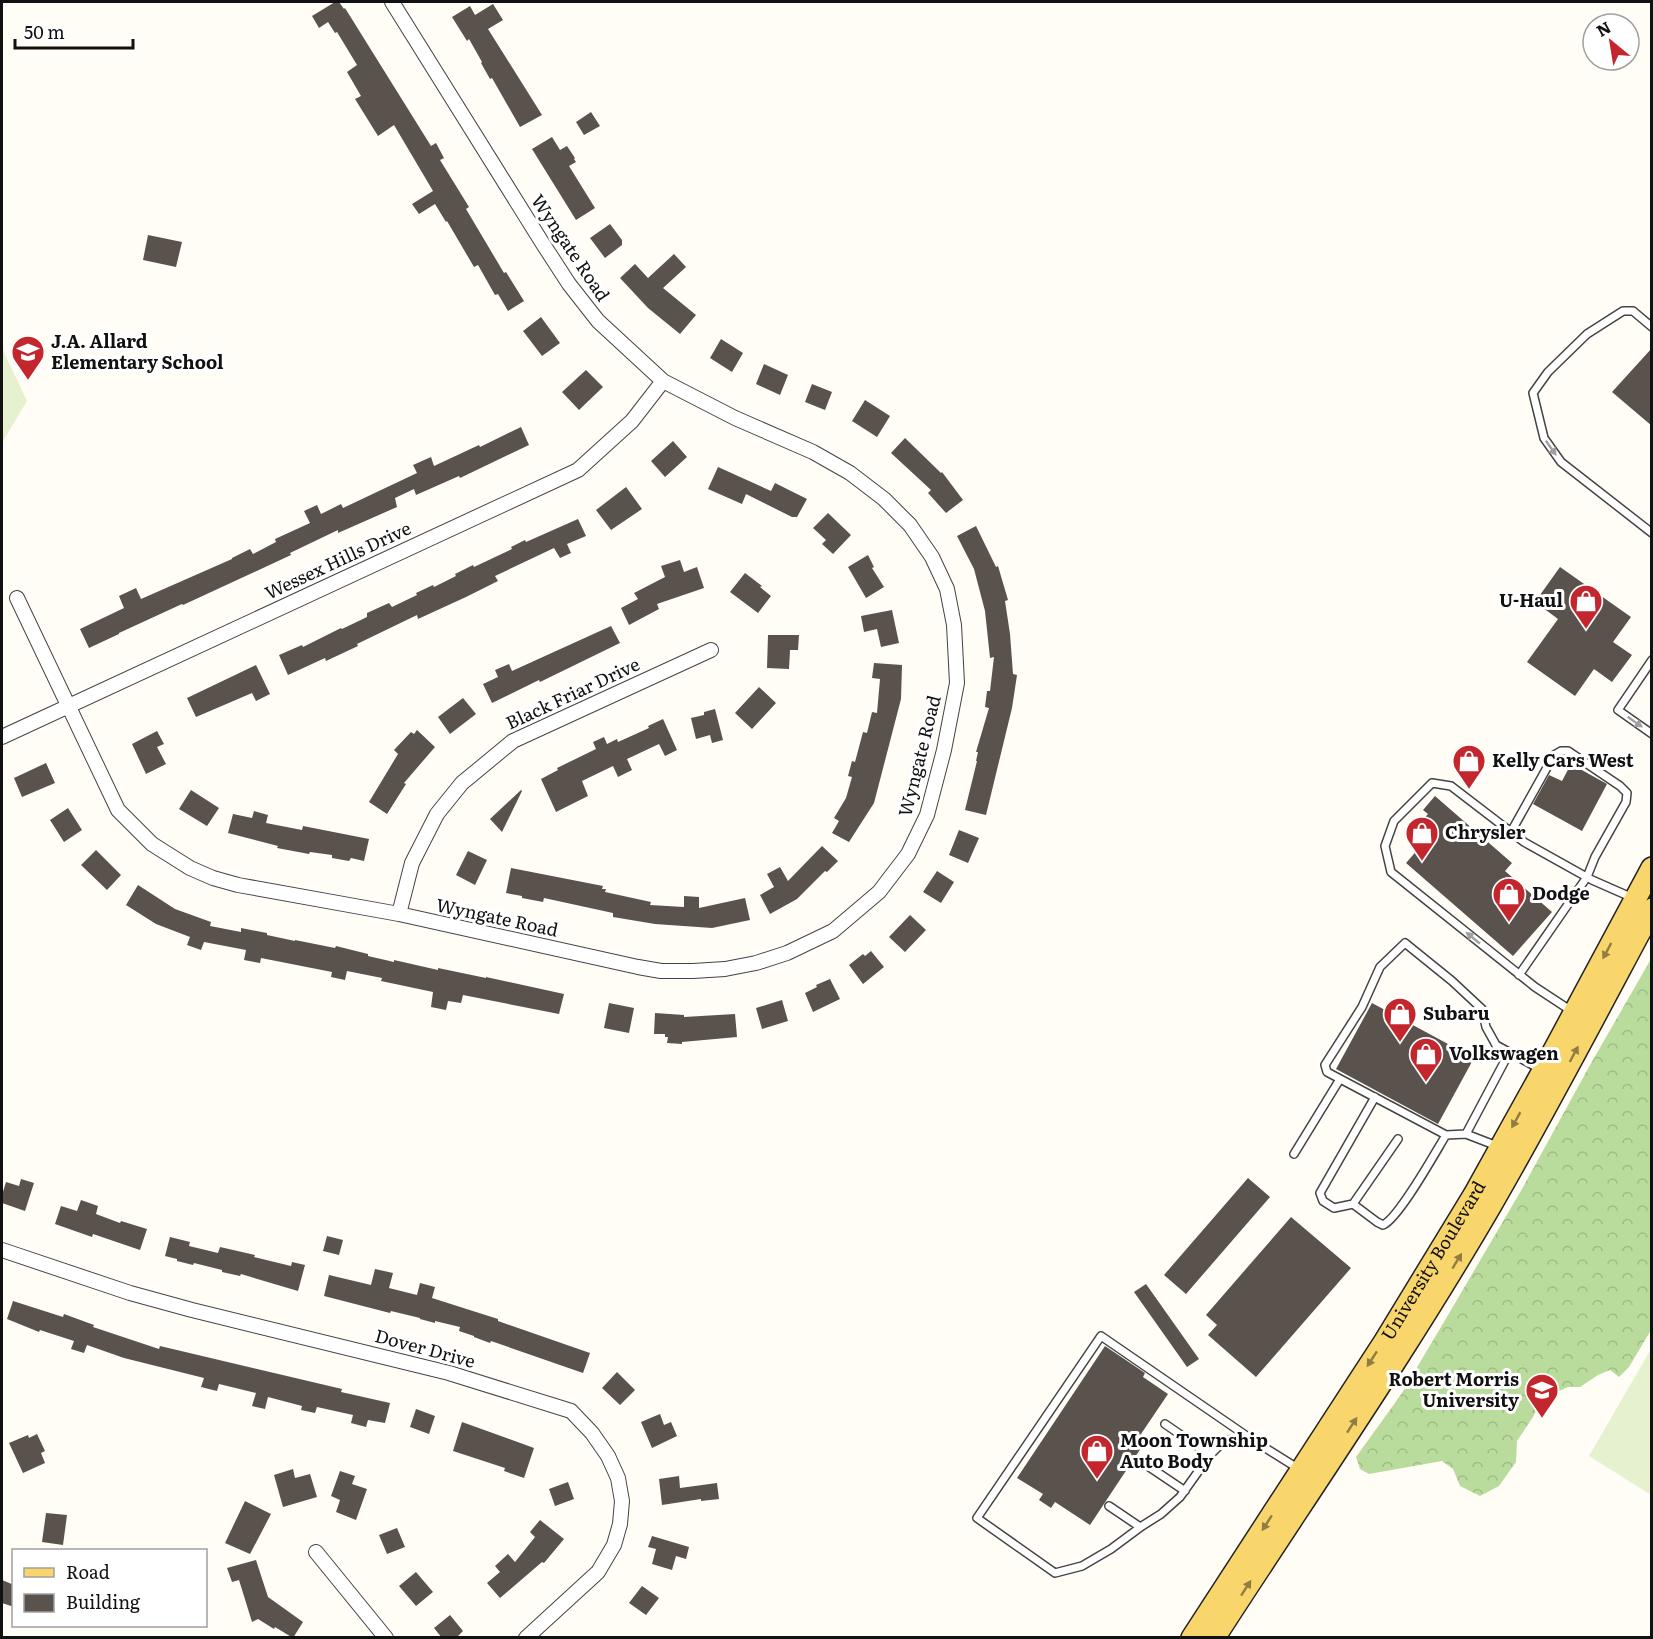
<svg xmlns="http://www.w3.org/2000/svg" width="1653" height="1639" font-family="Literata,serif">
<defs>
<pattern id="forest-crowns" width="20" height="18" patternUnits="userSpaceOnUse" patternTransform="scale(1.5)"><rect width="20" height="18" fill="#b9dc9c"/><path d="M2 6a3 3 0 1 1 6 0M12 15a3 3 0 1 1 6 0" fill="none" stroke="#9ebc85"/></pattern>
</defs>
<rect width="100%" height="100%" fill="#fffdf5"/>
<!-- forest -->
<path fill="url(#forest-crowns)" d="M1651 959V1330L1629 1367 1619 1377 1610 1370 1598 1375 1580 1387H1568L1542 1399 1533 1417 1517 1441 1516 1462 1499 1486 1480 1496 1460 1486 1453 1469 1442 1461 1369 1474 1360 1469 1356 1457 1400 1396 1451 1310 1522 1189 1590 1065Z"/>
<!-- pitch -->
<path fill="#e6f2cf" d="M2 348 27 401 3 441 2 440Z
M1651 1349V1495L1589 1456Z"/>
<!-- building -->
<path fill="#5a524d" d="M335 2H339L344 9 345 8 431 146 436 143 444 158 440 160 469 207 466 209 504 273 506 272 524 301 508 311 498 294 495 295 478 265 474 267 447 221 446 222 435 204 419 214 412 204 433 191 394 125 378 136 355 99 361 96 347 72 357 65 337 32 335 33 328 22 319 28 312 16Z
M493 4 503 20 488 29 542 115 520 127 492 78 490 79 481 63 482 62 469 39 467 41 452 17 470 6 475 15Z
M591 112 600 126 584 135 576 122Z
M552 137 560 150 567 146 575 158 574 159 576 162 569 166 595 208 576 220 532 149Z
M610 224 622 240V245L605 258 590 238Z
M148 235 182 242 176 267 143 260Z
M674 254 686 267 663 288 696 315 680 334 648 308 620 278 635 264 648 278Z
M541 317 560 343 542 356 523 331Z
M721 339 743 353 732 372 710 358Z
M1652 348V426L1612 392Z
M764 364 788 375 780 395 756 384Z
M586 370 603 387 579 410 562 392Z
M812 384 832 392 825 410 805 402Z
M865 400 890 416 877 437 852 421Z
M521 427 529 445 460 478 459 476 416 495 414 489 395 498 397 507 338 533V530L290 553 291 555 183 605 182 604 119 633V634L89 648 80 629 124 608 119 596 136 588 141 599 232 559V558L250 549 253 554 276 542 275 539 310 523 304 511 317 505 321 514 341 504 343 508 417 473 413 465 431 457 434 466 479 445 480 447Z
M905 438 941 473 942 472 963 500 946 513 928 493 931 490 891 453Z
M673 441 687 457 665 477 651 461Z
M718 467 771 491 775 483 807 499 797 517H792L746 494 742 504 708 489Z
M626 487 642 509 611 530 596 510Z
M828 513 851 535 833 554 822 544 826 540 813 528Z
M578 519 586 536 567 544 571 553 560 558 554 548 495 576 498 581 466 597 418 619 417 615 357 644 358 646 326 661 325 658 288 675 279 655 302 645 303 647 341 628 342 629 367 617V613L389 603 392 607 417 595 416 593 433 585 434 587 456 576 455 574 473 565 474 567 512 549 511 547 525 540 526 542Z
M976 526 996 567 998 566 1008 600 1005 601 1010 634 1013 674 1017 675 1012 708 986 815 965 810 977 761H976L978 752H976L989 708 985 707 987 691H990L994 657 990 658 985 611 974 569 957 536Z
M868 555 874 567 872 568 884 587 866 598 848 567Z
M680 560 684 572 697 567 704 588 657 604 659 609 629 625 621 608 638 599 634 593 665 577 661 566Z
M1560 567 1631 617 1613 642 1632 655 1612 682 1594 669 1575 696 1527 662 1558 619 1535 602Z
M745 573 762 586 760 587 771 596 758 613 730 592Z
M892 610 899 643 881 647 877 629 864 632 861 616Z
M611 626 620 643 540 682 539 680 492 703 483 684 498 677 495 670 509 664 512 671Z
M768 635H799L798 650H790L789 669 767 668Z
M874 663 902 665 901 699 874 803 849 842 832 833 839 821 834 818 846 798 852 777 848 776 852 761 855 762 863 732 867 733 872 712 877 713 880 679 872 678Z
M256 665 270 694 256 701 252 693 196 717 187 698Z
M759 687 776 703 752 729 735 713Z
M463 698 476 714 450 734 438 717Z
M715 709 723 740 712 743 710 735 696 739 691 718 704 715V712Z
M663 719 677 750 665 756 659 744 627 759 632 770 618 777 613 766 582 781 588 796 556 812 541 779 558 770 557 768 596 749 593 742 604 737 607 744 617 739 618 742 649 728 648 726Z
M417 730 435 747 404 783 406 784 387 814 369 802 398 754 394 750 411 732 414 734Z
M157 731 164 744 157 747 166 764 146 774 132 744Z
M46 763 55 783 22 797 14 778Z
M1571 764 1607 784 1582 831 1533 804 1549 775 1562 781Z
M191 790 219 808 207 826 179 809Z
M521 790 522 791 502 832 490 819Z
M1435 796 1512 863 1505 871 1552 912 1513 956 1406 863 1427 839 1415 828 1428 814 1423 810Z
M68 808 82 830 64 842 50 820Z
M254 811 268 815 266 823 302 830 303 826 369 839 364 861 351 858 349 861 332 858V855L310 852 309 854 277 848 278 846 228 833 233 814 252 818Z
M959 830 979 838 968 863 949 855Z
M822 846 838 861 827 872 825 871 797 899 770 914 760 895 774 887 767 874 780 867 788 881Z
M96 850 121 875 107 890 81 865Z
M468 851 487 860 475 885 456 875Z
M511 868 603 886 602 889H606L605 892 651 902 650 905 684 907V896L699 897V908L745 898 750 920 712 928 655 924 613 917V913L544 898 543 902 522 898V896L506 893Z
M937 871 954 882 941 903 923 892Z
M138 885 175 909 211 922 210 926 241 932V928L267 933V935L295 941V940L335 948 336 946 368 954V956L394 962V960L438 970V968L486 978V977L564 994 559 1014 463 995 461 1003 448 1001 446 1010 431 1007 433 992 381 981 382 978 347 971 345 980 331 977 332 972 261 958 260 963 244 960 246 950 204 942 201 950 187 945 190 937 156 924 126 905Z
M910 915 926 930 905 952 889 937Z
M871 951 884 967 863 984 849 965 863 954 865 956Z
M830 979 840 999 813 1012 805 993 817 987 816 985Z
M782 1000 788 1021 762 1029 756 1008Z
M609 1003 634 1008 629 1033 604 1028Z
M1372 1003 1474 1058 1438 1124 1336 1069Z
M655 1013 684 1015V1017L735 1014 737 1037 682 1042V1044L667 1043 668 1037H665V1034H654Z
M1248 1178 1270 1197 1186 1294 1164 1275Z
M21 1179 34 1183 25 1211 2 1203V1195L6 1182 19 1186Z
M81 1200 98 1206 96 1214 120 1223 121 1221 147 1229 140 1250 93 1234 92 1237 55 1224 61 1206 77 1211Z
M1291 1217 1351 1268 1256 1377 1208 1335 1217 1325 1206 1315Z
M327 1236 343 1240 339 1255 323 1251Z
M170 1237 190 1242 189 1246 218 1253 220 1247 255 1255 254 1257 291 1266 292 1262 305 1265 298 1291 241 1274 240 1276 222 1272V1270L194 1263 193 1265 177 1261V1259L165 1256Z
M375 1269 393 1273 389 1288 417 1295 420 1283 435 1287 432 1298 498 1319V1321L590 1353 583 1373 491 1341 490 1343 474 1337V1336L459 1331 460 1327 435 1321V1323L420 1319V1318L391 1311 390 1313 324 1296 329 1275 371 1285Z
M1146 1284 1199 1359 1187 1367 1134 1292Z
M13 1301 63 1317 64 1314 94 1325 93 1327 159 1349 160 1346 342 1389 341 1392 390 1403 385 1423 368 1420 366 1427 351 1423 353 1415 317 1407 315 1413 301 1410 302 1406 268 1397 265 1409 252 1406 256 1393 219 1384 217 1391 201 1387 204 1378 124 1358 87 1345 84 1353 71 1349 74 1341 40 1330 39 1332 7 1319Z
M1105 1346 1145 1373 1143 1377 1168 1394 1141 1434 1147 1439 1090 1525 1055 1502 1051 1508 1039 1500 1043 1494 1017 1478Z
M617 1372 635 1390 620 1405 602 1388Z
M416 1409 435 1416 429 1434 410 1427Z
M660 1414 664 1425 671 1422 677 1436 652 1448 641 1422Z
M462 1422 534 1448 524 1478 504 1471 505 1468 453 1451Z
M37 1434 45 1451 41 1453 45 1463 23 1473 9 1443 28 1435 29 1438Z
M293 1469 295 1478 310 1474 317 1497 283 1507 274 1475Z
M340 1471 355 1476 352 1484 367 1489 356 1520 336 1512 340 1500 331 1496Z
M679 1476 680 1488 717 1483 719 1499 701 1501V1499L662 1505 659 1479Z
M568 1482 574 1499 555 1506 549 1489Z
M245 1501 271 1514 250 1554 225 1543Z
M46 1513 67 1515 63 1545 42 1542Z
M540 1520 564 1539 544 1563 542 1562 500 1598 487 1583 500 1572 495 1566 508 1554 515 1562 535 1537 530 1532Z
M397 1528 405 1547 387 1554 379 1535Z
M652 1536 689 1547 686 1559 676 1556 672 1570 652 1564 656 1549 648 1547Z
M256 1560 268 1597 303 1622 293 1638 275 1627 274 1629 258 1619 252 1622 239 1580 232 1582 227 1568Z
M416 1572 433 1592 416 1606 399 1586Z
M2 1580 14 1585V1607L2 1603Z
M642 1586 659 1598 646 1615 629 1603Z
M450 1615 463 1631 456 1638H442L434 1628Z"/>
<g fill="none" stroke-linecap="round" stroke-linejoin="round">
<!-- lane casing -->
<g stroke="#444" stroke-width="10">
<path id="lane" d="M1652 327 1633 311H1623L1587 334 1548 372 1533 393 1544 438 1561 462 1652 533
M1652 660 1618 710 1652 734
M1511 832 1554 755 1561 751H1568L1620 786 1627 793 1626 802 1595 857 1587 877 1519 975
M1573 1012 1535 987 1391 872 1385 846 1394 821 1432 783 1451 786 1524 842 1592 880 1633 898
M1375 1097 1320 1193 1323 1201 1334 1208 1353 1204 1398 1139
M1466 1134 1509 1053
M1497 1146 1466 1134 1446 1135 1327 1072 1325 1065 1362 1007 1380 967 1405 943 1452 981 1482 1009 1486 1027 1496 1045 1540 1069
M1294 1154 1340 1079
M1353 1204 1377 1222 1383 1225C1399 1218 1435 1153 1446 1135
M1165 1424 1210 1455 1225 1440 1251 1439
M1210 1455 1180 1497 1161 1514 1142 1526 1111 1549 1082 1566 1055 1573 977 1518 1101 1336 1251 1439 1299 1469
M1139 1460 1185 1491
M1109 1506 1140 1527"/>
</g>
<!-- street casing -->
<g stroke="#444" stroke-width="16">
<path id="street" d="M17 598 118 810 152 844 190 868 213 878 238 885 399 914 638 967 661 971H693L725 969 756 963 787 953 833 931 879 892 908 854 927 815 944 750 957 683 954 625 947 589 932 557 910 525 884 499 850 473 813 452 735 418 663 381 598 321 569 284 543 244 392 2
M2 737 578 470 632 421 663 381
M399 914 412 863 437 814 462 783 513 741 711 650
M2 1250 130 1293 192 1310 449 1373 571 1411 592 1433 608 1456 618 1478 622 1501 620 1524 614 1545 598 1572 526 1638
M316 1552 386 1638"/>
</g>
<!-- primary casing -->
<g stroke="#222" stroke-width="24">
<g id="primary">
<path id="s1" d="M1192 1638 1385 1341 1474 1195 1544 1069 1652 868"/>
<path d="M1214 1638C1307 1494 1405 1353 1491 1205 1547 1108 1599 1008 1652 909"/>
</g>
</g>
<!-- lane -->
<use href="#lane" stroke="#fff" stroke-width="7"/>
<!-- street -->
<use href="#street" stroke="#fff" stroke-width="14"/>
<!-- primary -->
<use href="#primary" stroke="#f9d66b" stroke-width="21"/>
</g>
<!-- one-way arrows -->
<defs><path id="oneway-solid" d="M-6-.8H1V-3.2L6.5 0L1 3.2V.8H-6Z" transform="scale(1.5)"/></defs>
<g fill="#a0a0a0">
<use href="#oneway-solid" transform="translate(1551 448) rotate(55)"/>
<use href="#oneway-solid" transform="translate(1635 722) rotate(35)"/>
<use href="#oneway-solid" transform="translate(1473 938) rotate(-141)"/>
</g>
<g fill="#917d42">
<use href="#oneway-solid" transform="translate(1607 951) rotate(118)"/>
<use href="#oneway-solid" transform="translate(1574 1054) rotate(-62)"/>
<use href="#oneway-solid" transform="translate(1516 1120) rotate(119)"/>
<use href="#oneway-solid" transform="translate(1457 1261) rotate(-59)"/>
<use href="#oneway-solid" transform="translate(1372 1359) rotate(123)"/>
<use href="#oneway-solid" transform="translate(1352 1425) rotate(-57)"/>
<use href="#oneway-solid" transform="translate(1267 1523) rotate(123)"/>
<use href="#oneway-solid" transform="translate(1246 1588) rotate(-57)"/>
</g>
<!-- icons -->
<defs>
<g id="school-pin" transform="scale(1.725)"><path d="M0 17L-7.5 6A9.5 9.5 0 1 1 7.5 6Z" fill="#c4262e" stroke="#fff"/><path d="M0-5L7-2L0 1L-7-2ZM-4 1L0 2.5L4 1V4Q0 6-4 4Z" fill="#fff"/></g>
<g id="shop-pin" transform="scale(1.725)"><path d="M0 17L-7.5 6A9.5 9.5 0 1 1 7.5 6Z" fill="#c4262e" stroke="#fff"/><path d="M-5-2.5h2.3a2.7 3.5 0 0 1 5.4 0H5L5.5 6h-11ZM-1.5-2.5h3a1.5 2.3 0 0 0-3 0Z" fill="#fff"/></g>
<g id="university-pin" transform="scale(1.725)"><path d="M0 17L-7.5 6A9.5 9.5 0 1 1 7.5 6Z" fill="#c4262e" stroke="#fff"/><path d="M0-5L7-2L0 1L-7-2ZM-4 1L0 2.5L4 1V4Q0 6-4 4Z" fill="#fff"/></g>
</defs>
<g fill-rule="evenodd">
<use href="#school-pin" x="28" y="352"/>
<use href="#shop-pin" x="1586" y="601"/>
<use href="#shop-pin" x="1469" y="761"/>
<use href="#shop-pin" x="1422" y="833"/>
<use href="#shop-pin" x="1509" y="894"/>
<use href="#shop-pin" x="1400" y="1014"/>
<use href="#shop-pin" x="1426" y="1054"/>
<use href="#university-pin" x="1542" y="1390"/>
<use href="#shop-pin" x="1097" y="1451"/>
</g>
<g text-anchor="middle" stroke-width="6" stroke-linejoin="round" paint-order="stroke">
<!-- street labels -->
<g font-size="18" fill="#111" stroke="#fff">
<text transform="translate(570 248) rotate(56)" y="6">Wyngate Road</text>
<text transform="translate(338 561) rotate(-25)" y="6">Wessex Hills Drive</text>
<text transform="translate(573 694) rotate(-25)" y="6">Black Friar Drive</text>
<text transform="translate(920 756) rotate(-76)" y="6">Wyngate Road</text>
<text transform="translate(497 918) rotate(12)" y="6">Wyngate Road</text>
<text dy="6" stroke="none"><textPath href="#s1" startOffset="448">University Boulevard</textPath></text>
<text transform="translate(425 1349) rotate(15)" y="6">Dover Drive</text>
</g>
<!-- poi labels -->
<g font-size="18" font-weight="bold" fill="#111" stroke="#fff" text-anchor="start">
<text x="51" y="348">J.A. Allard<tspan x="51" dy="21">Elementary School</tspan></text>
<text x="1563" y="607" text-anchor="end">U-Haul</text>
<text x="1492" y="767">Kelly Cars West</text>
<text x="1445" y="839">Chrysler</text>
<text x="1532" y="900">Dodge</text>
<text x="1423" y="1020">Subaru</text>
<text x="1449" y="1060">Volkswagen</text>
<text x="1519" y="1386" text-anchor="end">Robert Morris<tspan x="1519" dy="21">University</tspan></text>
<text x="1120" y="1447">Moon Township<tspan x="1120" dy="21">Auto Body</tspan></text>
</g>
</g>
<!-- border -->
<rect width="1653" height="1639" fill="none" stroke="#111111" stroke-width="6"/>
<!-- legend -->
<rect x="12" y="1549" width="195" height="78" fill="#ffffff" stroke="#a0a0a0" stroke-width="1.5"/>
<rect x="24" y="1568" width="30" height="9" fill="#f9d66b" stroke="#a0a0a0" stroke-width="1.5"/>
<text x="66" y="1579" font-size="18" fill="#111111">Road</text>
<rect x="24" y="1594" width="30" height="18" fill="#5a524d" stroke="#a0a0a0" stroke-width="1.5"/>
<text x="66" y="1609" font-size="18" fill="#111111">Building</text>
<!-- north arrow -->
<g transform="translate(1611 42) rotate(330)"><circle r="28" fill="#ffffff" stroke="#a0a0a0" stroke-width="1.5"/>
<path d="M0-4.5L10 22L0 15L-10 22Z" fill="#c4262e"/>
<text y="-9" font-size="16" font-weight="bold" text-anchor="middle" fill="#111111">N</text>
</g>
<!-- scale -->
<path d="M15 39v9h118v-9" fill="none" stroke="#111111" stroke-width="3"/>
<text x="24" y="39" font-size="18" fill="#111111" stroke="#ffffff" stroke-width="4.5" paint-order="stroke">50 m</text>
</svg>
